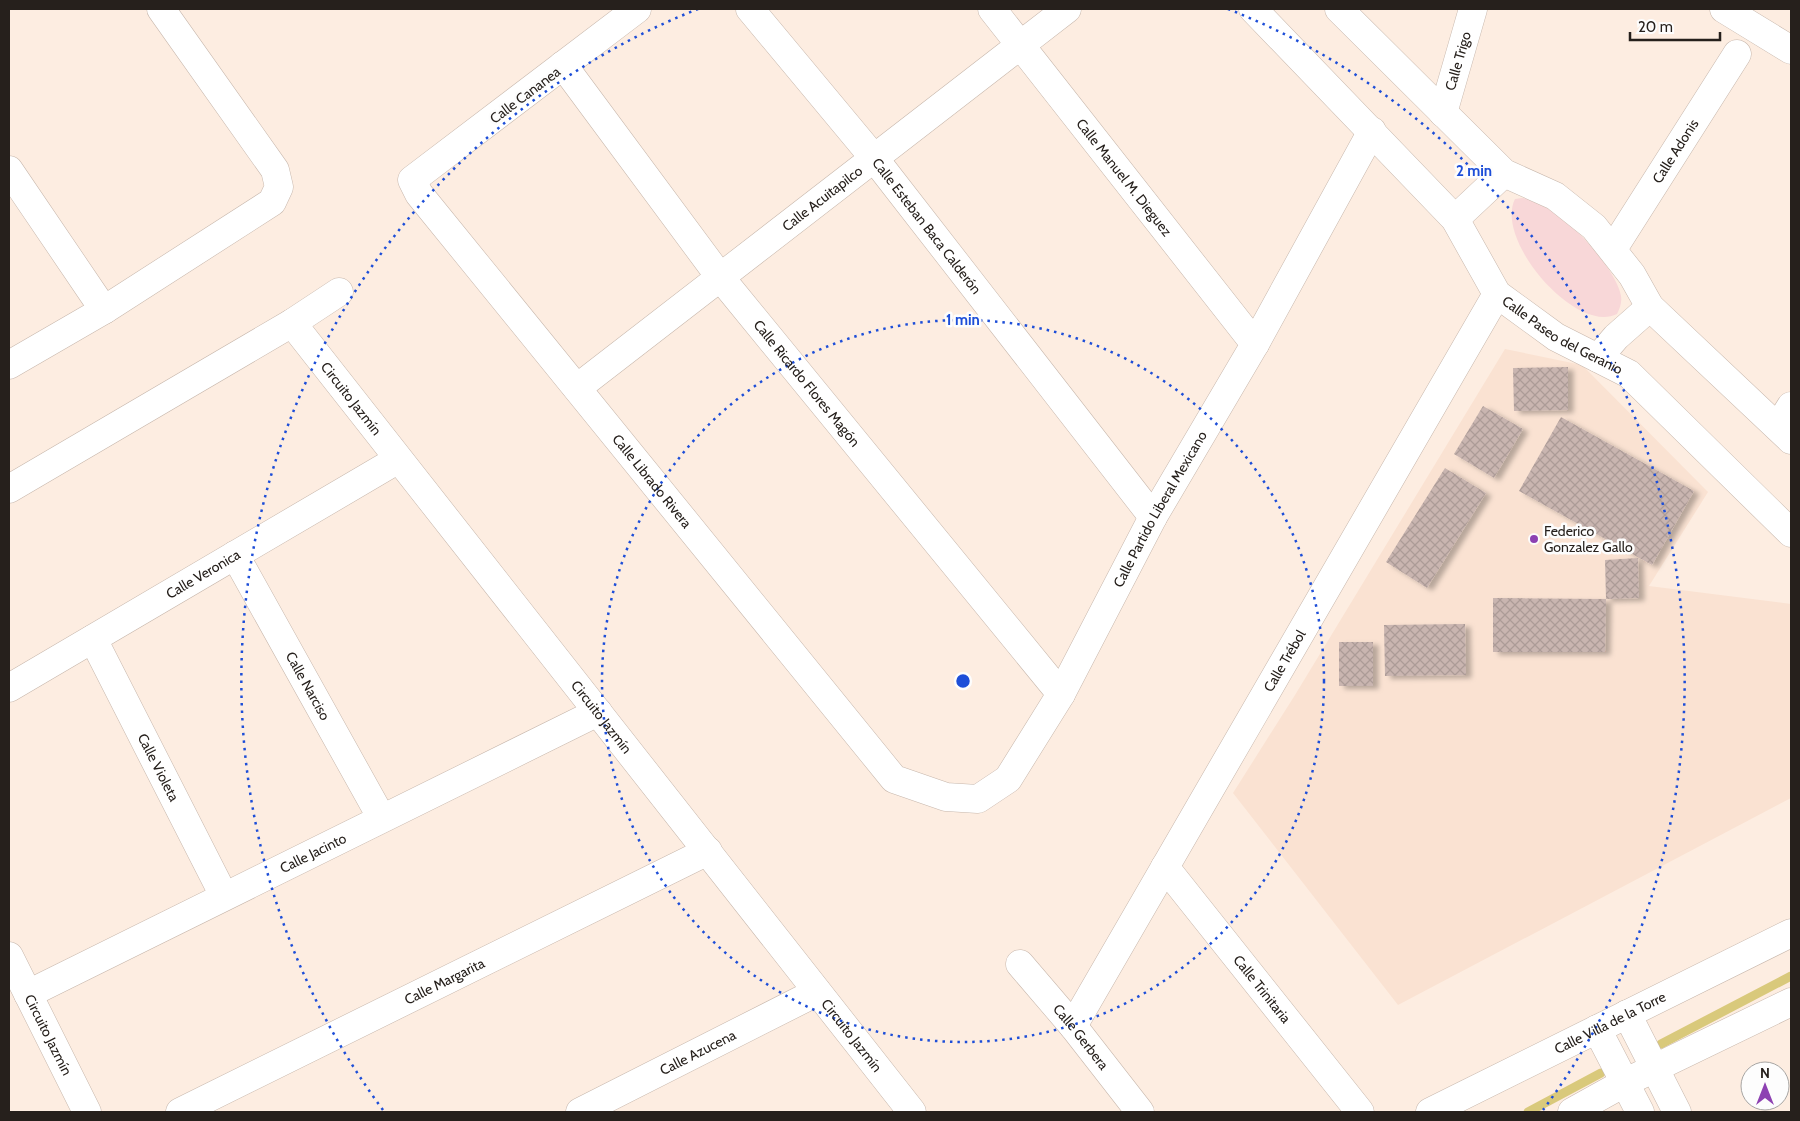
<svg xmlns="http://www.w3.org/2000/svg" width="1800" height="1121" font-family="Cabin,sans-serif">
<defs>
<pattern id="building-cross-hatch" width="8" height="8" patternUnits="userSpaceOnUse" patternTransform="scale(1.25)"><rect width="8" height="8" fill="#c9b5b0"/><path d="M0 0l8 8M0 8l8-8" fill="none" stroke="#ac9b97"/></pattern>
<filter id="shadow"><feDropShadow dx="5.5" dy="3" stdDeviation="2.5" flood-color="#0004"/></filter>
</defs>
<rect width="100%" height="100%" fill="#fdede1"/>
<!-- built -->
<path fill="#fae2d2" d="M1505 349 1582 365 1708 492 1649 586 1791 604V798L1398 1005 1233 793 1295 695Z"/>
<!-- green -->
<path fill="#f8d7d8" d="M1522 198C1554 200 1615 264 1621 296 1622 302 1620 308 1617 314 1576 335 1494 240 1515 199Z"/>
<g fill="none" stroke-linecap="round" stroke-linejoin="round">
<!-- stream -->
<path stroke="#d9c97b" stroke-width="9" d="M1661 1044 1791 976
M1528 1112 1601 1073"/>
</g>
<!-- building -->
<path fill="url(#building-cross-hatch)" filter="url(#shadow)" d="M1568 367V410L1514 411 1513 368Z
M1483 406 1523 429 1494 478 1454 454Z
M1561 417 1694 491 1652 565 1519 491Z
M1445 468 1486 493 1427 588 1386 562Z
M1638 558 1639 598 1606 599 1605 560Z
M1493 598 1606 599 1605 652H1493Z
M1465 624 1466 675 1385 676 1384 625Z
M1339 642H1373V686H1339Z"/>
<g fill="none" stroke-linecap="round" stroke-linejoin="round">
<!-- minor casing -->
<g stroke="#c7b7ac" stroke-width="29">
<g id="minor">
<path id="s1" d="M637 9 412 180 419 194 894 779 946 797 978 799 1008 779 1061 694 1153 517 1255 344 1372 131"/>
<path id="s2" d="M750 9 874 158 1153 517"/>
<path id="s3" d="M992 9 1255 344"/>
<path d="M1724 9 1791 50"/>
<path id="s4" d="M563 65 720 277 1061 694"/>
<path id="s5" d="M1443 113 1473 9"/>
<path d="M9 170 104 310"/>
<path id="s6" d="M1613 249 1737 54"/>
<path id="s7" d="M292 323 912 1112"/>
<path d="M9 365 104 310 272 202 279 187 275 170 161 9"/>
<path id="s8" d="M577 388 1067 9"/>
<path d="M1778 427 1791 406"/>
<path d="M9 489 292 323 339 292"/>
<path id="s9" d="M235 555 381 817"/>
<path id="s10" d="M93 639 224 896"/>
<path id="s11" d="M9 688 397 460"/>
<path id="s12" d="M1165 867 1360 1112"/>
<path id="s13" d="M9 956 87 1112"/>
<path id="s14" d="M1020 964 1073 1026 1140 1112"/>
<path id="s15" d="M28 994 598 712"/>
<path d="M1627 1014 1677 1112"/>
<path id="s16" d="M1073 1026 1497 294"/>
<path d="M1597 1029 1640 1112"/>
<path id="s17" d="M180 1112 708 851"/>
<path id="s18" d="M580 1112 817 992"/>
</g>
</g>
<!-- tertiary casing -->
<g stroke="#c7b7ac" stroke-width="29">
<g id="tertiary">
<path id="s19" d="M1253 9 1455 219 1497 294 1556 337 1629 374 1791 533"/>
<path d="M1339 9 1504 173 1555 196 1594 227 1632 275 1650 307 1791 440"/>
<path d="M1455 219 1504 173"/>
<path d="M1598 358 1616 337 1650 307"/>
<path id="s20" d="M1430 1112 1791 933"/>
<path d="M1572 1112 1626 1082 1791 1002"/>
</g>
</g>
<!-- minor -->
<use href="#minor" stroke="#fff" stroke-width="28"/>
<!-- tertiary -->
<use href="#tertiary" stroke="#fff" stroke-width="28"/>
</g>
<!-- distance rings -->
<g fill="none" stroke="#1d4ed8" stroke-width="2.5" stroke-dasharray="2.5 5">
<circle cx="963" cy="681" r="361"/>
<path d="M383 1110A722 722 0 0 1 698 9M1228 9A722 722 0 0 1 1543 1110"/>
</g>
<!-- markers -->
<circle fill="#8d41b2" stroke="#fdfdfd" stroke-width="2" cx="1534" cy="539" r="5"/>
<g text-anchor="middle" stroke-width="5" stroke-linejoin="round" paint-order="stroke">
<!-- street labels -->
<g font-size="14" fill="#26201c" stroke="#fdfdfd">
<text dy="5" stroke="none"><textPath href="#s5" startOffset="54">Calle Trigo</textPath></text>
<text transform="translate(525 95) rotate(-37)" y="5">Calle Cananea</text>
<text dy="5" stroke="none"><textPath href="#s6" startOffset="116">Calle Adonis</textPath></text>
<text dy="5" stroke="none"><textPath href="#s3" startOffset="214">Calle Manuel M. Dieguez</textPath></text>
<text dy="5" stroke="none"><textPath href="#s8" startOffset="310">Calle Acuitapilco</textPath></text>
<text dy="5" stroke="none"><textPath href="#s2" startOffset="280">Calle Esteban Baca Calderón</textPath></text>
<text dy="5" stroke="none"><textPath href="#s19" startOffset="455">Calle Paseo del Geranio</textPath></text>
<text dy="5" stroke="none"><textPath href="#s4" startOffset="401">Calle Ricardo Flores Magón</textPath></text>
<text dy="5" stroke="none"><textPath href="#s7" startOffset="96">Circuito Jazmín</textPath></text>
<text dy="5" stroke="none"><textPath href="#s1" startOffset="668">Calle Librado Rivera</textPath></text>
<text dy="5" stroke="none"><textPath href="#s1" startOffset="1485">Calle Partido Liberal Mexicano</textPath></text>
<text dy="5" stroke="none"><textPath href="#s11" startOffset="225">Calle Veronica</textPath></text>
<text dy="5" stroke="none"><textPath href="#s16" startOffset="422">Calle Trébol</textPath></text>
<text dy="5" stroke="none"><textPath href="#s9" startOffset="150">Calle Narciso</textPath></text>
<text dy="5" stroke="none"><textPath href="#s7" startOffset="501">Circuito Jazmín</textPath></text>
<text dy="5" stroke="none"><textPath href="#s10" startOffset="144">Calle Violeta</textPath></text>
<text dy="5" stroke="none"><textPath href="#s15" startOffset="318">Calle Jacinto</textPath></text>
<text dy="5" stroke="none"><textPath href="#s17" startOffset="295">Calle Margarita</textPath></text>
<text dy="5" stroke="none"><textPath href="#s12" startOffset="156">Calle Trinitaria</textPath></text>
<text dy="5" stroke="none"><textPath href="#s20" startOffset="201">Calle Villa de la Torre</textPath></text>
<text dy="5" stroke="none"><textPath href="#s13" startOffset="88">Circuito Jazmín</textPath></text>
<text dy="5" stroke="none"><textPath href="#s7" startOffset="906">Circuito Jazmín</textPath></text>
<text dy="5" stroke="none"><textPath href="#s14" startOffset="95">Calle Gerbera</textPath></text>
<text dy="5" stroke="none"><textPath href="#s18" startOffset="132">Calle Azucena</textPath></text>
</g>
<!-- poi labels -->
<g font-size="14" fill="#26201c" stroke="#fdfdfd" text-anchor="start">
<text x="1544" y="536">Federico<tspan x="1544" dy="16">Gonzalez Gallo</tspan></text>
</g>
</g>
<circle cx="963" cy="681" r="8" fill="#1d4ed8" stroke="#fdfdfd" stroke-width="2.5"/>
<g font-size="15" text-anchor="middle" font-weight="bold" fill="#1d4ed8" stroke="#fdfdfd" stroke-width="5" stroke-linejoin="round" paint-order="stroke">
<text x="1474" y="176">2 min</text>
<text x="963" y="325">1 min</text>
</g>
<!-- border -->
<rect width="1800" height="1121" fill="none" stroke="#26201c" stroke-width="20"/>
<!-- north arrow -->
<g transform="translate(1765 1086)"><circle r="24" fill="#fdfdfd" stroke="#a7a5a3"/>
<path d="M0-4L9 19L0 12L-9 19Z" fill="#8d41b2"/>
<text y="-8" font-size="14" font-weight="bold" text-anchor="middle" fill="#26201c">N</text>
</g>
<!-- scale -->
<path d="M1630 32v8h90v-8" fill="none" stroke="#26201c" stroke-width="2.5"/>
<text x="1638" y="32" font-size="15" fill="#26201c" stroke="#fdfdfd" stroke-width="4" paint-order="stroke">20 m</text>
</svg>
